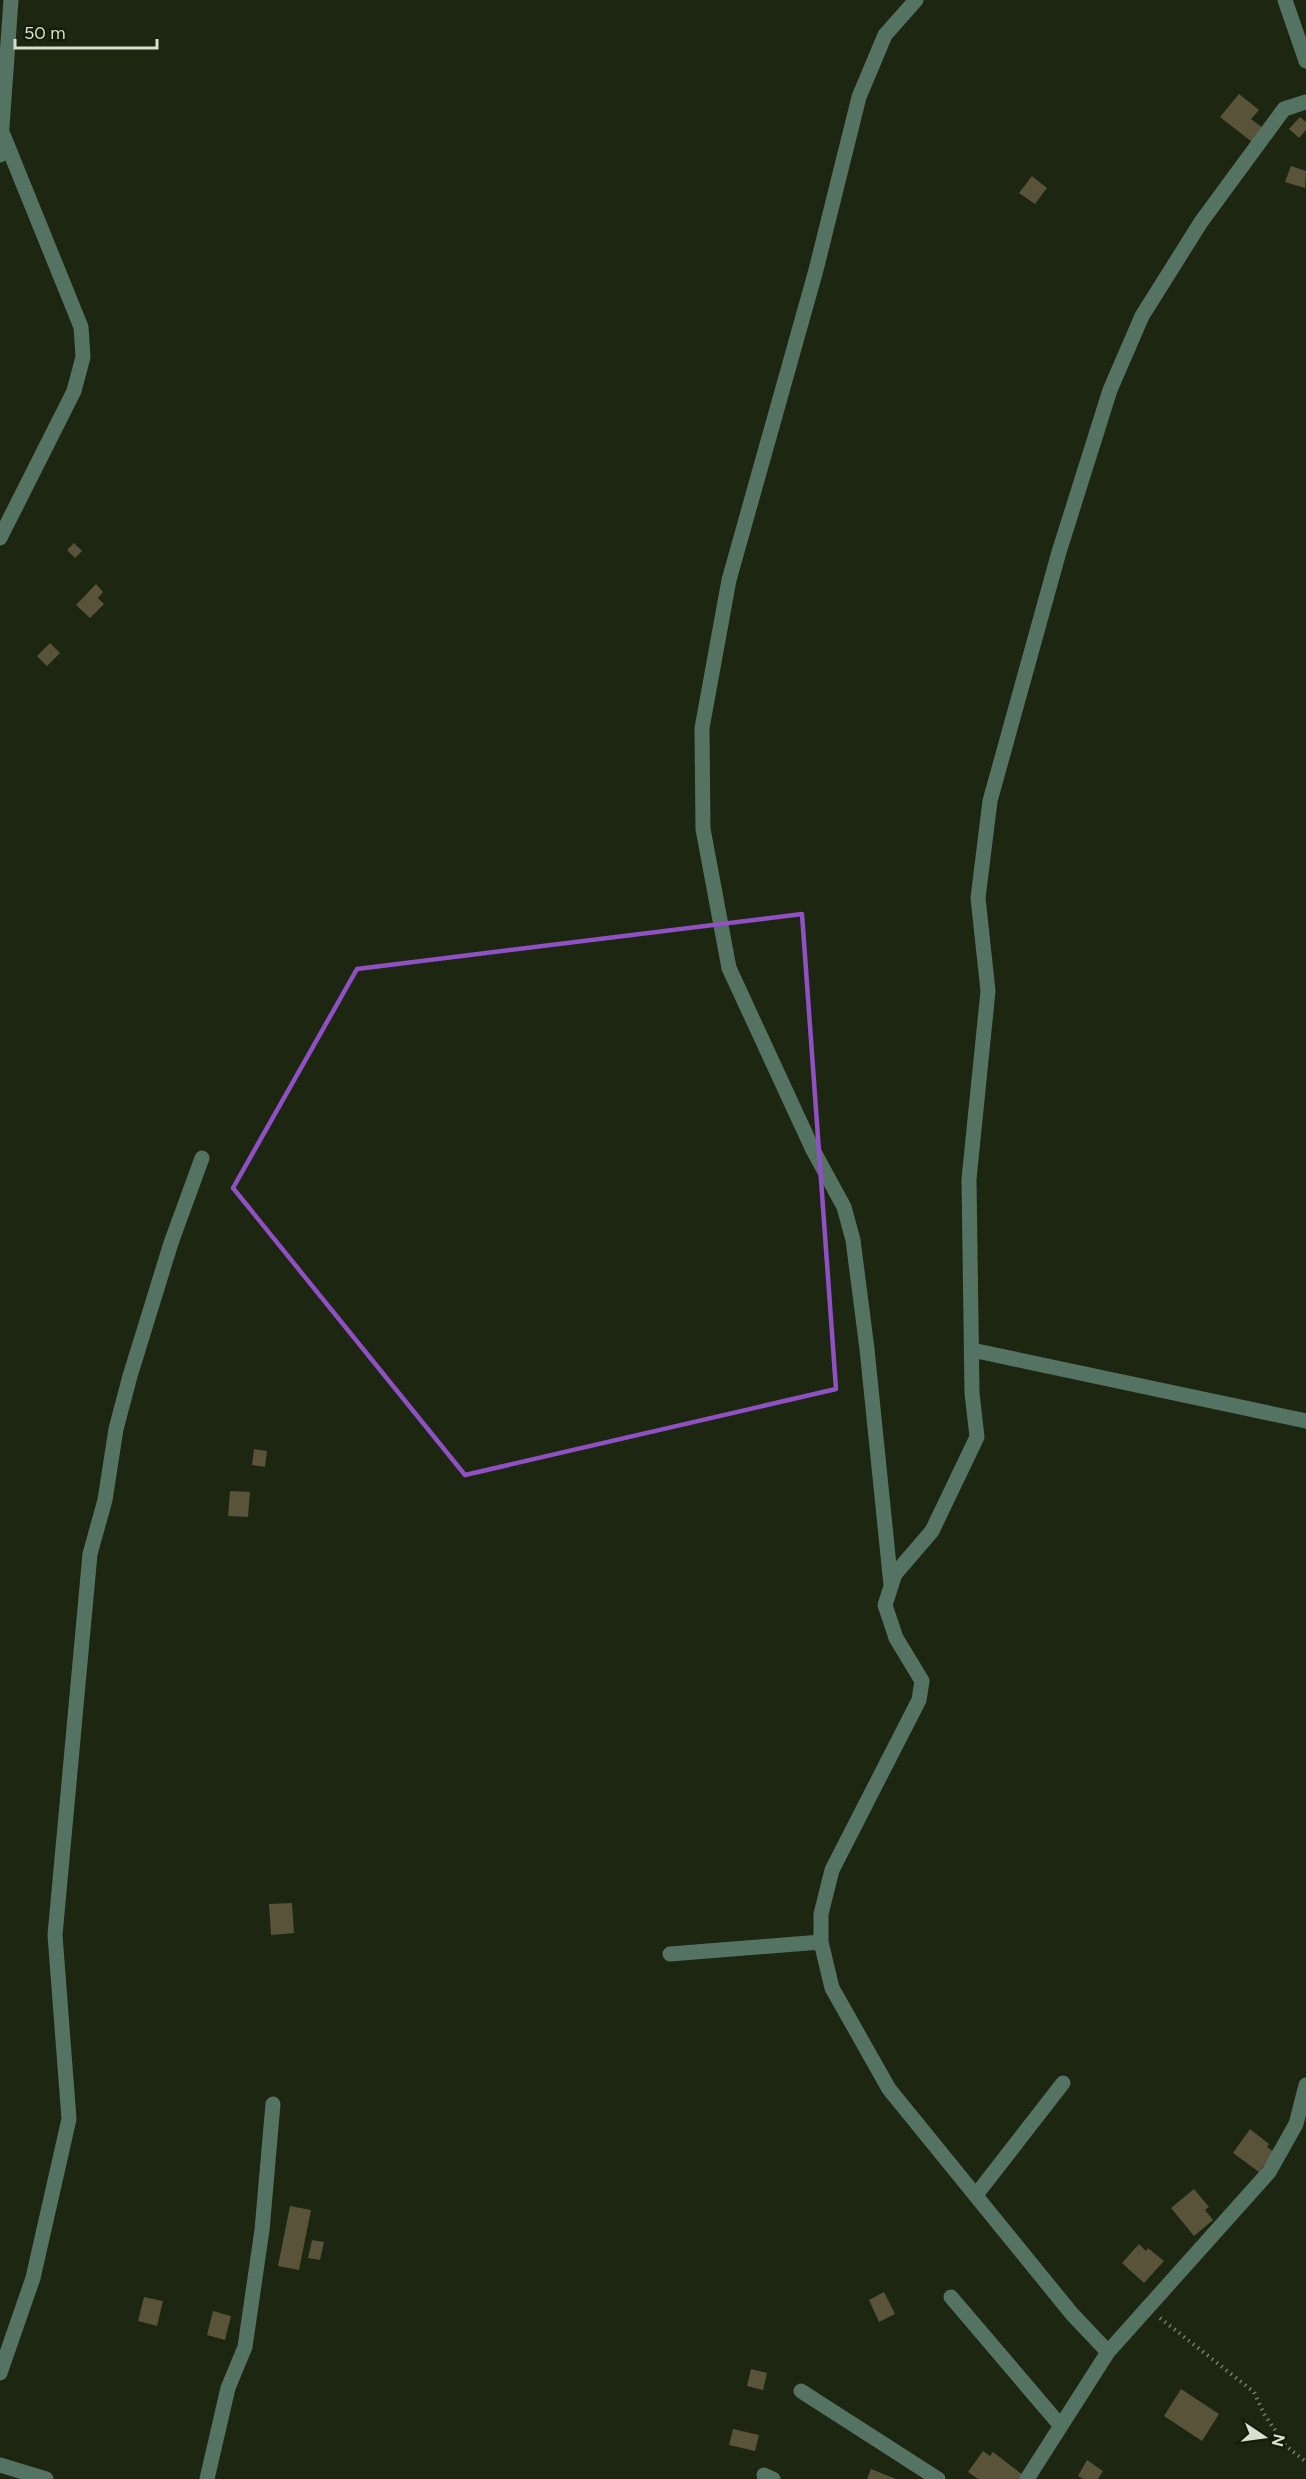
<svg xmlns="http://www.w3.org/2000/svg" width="1306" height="2479" font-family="Figtree,sans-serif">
<rect width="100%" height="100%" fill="#1d2611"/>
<!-- building -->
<path fill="#59533a" d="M1239 94 1259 110 1251 119 1263 128 1252 142 1220 117Z
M1300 117 1306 122V130L1299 138 1289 129Z
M1291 166 1306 171 1305 188 1285 182Z
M1032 176 1047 188 1035 204 1019 193Z
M74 543 82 551 75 558 67 550Z
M96 584 103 592 98 598 104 604 90 618 76 605Z
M50 643 60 653 47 666 37 656Z
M254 1449 267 1451 265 1467 252 1465Z
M230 1491 250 1492 248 1517 228 1516Z
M292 1903 294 1933 271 1935 269 1904Z
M1250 2129 1269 2144 1267 2147 1274 2152 1259 2172 1233 2153Z
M1194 2189 1209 2207 1205 2210 1213 2220 1194 2236 1171 2208Z
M290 2206 311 2210 299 2270 278 2266Z
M312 2240 324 2242 320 2260 308 2258Z
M1139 2244 1146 2251 1148 2248 1164 2261 1144 2283 1122 2263Z
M884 2292 895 2314 879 2322 869 2300Z
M144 2297 163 2301 157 2326 138 2321Z
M213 2311 231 2316 225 2340 207 2335Z
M751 2369 767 2373 763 2390 747 2386Z
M1181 2389 1219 2414 1202 2441 1164 2416Z
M733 2429 759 2435 755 2451 729 2445Z
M983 2451 990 2456 993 2452 1023 2475 1020 2479H978L968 2472Z
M1087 2460 1103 2471 1098 2479H1083L1078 2476Z
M871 2469 896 2479H867Z"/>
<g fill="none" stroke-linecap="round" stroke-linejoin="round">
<!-- path -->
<path stroke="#777f6e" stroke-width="4" stroke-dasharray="1.5 4.5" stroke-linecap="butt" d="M1160 2318 1254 2392 1264 2414 1286 2446 1306 2462"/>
<!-- minor -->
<path stroke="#547363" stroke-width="15" d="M1285 0 1306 61
M0 127 81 327 83 357 74 391 0 538
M0 155 11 0
M972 1350 1306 1421
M891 1585 867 1349 853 1240 844 1207 813 1150 729 968 703 829 702 728 729 580 816 270 859 97 885 35 916 0
M670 1954 821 1942
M976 2195 1063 2083
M951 2297 1060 2425
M1108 2352 1072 2314 889 2089 832 1988 821 1942V1914L832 1870 919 1700 922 1681 896 1638 885 1605 895 1574 932 1531 977 1437 972 1393 969 1179 988 991 978 898 990 801 1059 552 1110 390 1142 316 1201 222 1284 109 1306 102
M0 2373 33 2278 69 2119 55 1935 90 1554 105 1500 116 1429 130 1376 171 1243 202 1158
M801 2391 938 2479
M0 2465 46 2479
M764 2475 773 2479
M207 2479 228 2388 245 2347 262 2230 273 2104
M1027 2479 1108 2352 1269 2172 1296 2124 1306 2085"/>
</g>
<!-- marked area -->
<path fill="none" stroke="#8e50c3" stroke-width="4.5" stroke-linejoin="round" d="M802 914 836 1389 465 1475 233 1188 357 969Z"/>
<!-- north arrow -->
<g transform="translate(1264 2437) rotate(103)" stroke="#141d08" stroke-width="4.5" paint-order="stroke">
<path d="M0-4.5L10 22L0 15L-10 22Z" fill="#d8dfd1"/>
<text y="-9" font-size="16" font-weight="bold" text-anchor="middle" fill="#d8dfd1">N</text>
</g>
<!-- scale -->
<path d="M15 39v9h142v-9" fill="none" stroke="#d8dfd1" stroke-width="3"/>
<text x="24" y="39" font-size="18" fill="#d8dfd1" stroke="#141d08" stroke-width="4.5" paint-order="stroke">50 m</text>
</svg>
